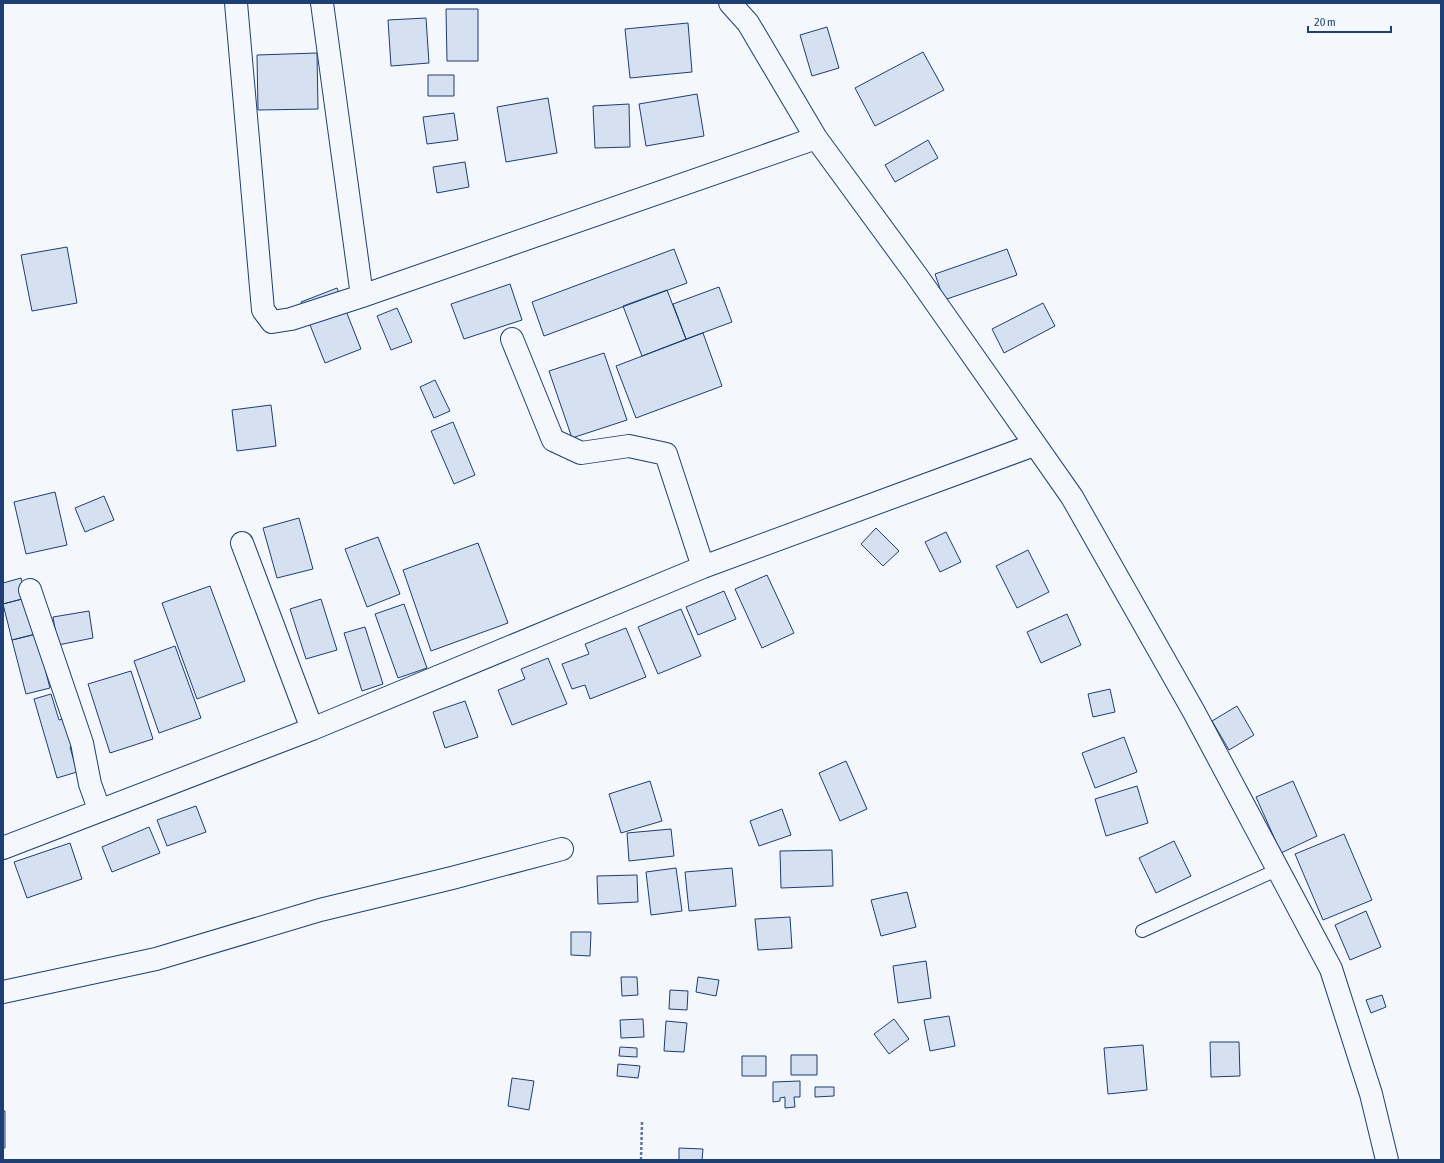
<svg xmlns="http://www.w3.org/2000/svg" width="1444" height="1163" font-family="'Asap Condensed',sans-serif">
<rect width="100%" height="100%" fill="#f4f7fb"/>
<!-- building -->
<path fill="#d5e0f0" stroke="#1d3f73" d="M446 9H478V61H447Z
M426 18 429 63 391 66 388 20Z
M688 23 692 72 630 78 625 29Z
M827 27 839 68 812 76 800 35Z
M923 52 944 90 875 126 855 88Z
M317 53 318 109 258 110 257 55Z
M428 75H454V96H428Z
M697 94 704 136 646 146 639 104Z
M548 98 557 153 506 162 497 107Z
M629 104 630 147 595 148 593 106Z
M454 113 458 140 427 144 423 117Z
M928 140 938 158 895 182 885 165Z
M465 162 469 187 437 193 433 167Z
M67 247 77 303 32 311 21 255Z
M674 249 687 283 544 336 532 302Z
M1007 249 1017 275 944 300 935 274Z
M510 284 522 320 464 339 451 304Z
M719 287 732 322 686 339 673 304Z
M337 288 361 349 325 363 301 302Z
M667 290 686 339 642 356 623 306Z
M1043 303 1055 326 1004 353 992 329Z
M397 308 412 342 391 350 377 316Z
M703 333 722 386 636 418 616 366Z
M604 353 627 420 572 438 549 371Z
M435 380 450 411 434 418 420 387Z
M271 405 276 446 237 451 232 410Z
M453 422 475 475 454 484 431 431Z
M55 492 67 545 26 554 14 502Z
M104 496 114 520 85 532 75 508Z
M299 518 313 569 277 578 263 528Z
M876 528 899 551 883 566 861 544Z
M946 532 961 562 940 572 925 542Z
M378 537 400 594 367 607 345 549Z
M478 543 508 623 431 651 403 570Z
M1028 550 1049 592 1017 608 996 566Z
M767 575 794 633 762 648 735 589Z
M21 578 26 598 3 604V583Z
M210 586 245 681 197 699 162 603Z
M724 591 736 619 698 635 686 607Z
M26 598 36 634 12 640 3 604Z
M321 599 337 650 306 659 290 609Z
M404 604 427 668 398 678 375 614Z
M681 609 701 656 658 674 638 627Z
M89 611 93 638 58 645 53 617Z
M1067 614 1081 645 1041 663 1027 632Z
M365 627 383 684 362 691 344 633Z
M626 628 646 677 590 699 585 685 572 689 562 664 589 654 585 644Z
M36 634 50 688 26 694 12 640Z
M175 646 201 718 159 733 134 661Z
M548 658 567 704 512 725 498 690 525 679 521 669Z
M131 671 153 739 110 753 88 684Z
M1110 689 1115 712 1093 717 1088 694Z
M51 694 59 720 70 717 78 744 70 747 77 772 57 778 34 699Z
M465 701 478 737 445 748 433 712Z
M1237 706 1254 735 1229 750 1212 721Z
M1124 737 1137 772 1095 788 1082 753Z
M846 761 867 809 840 821 819 773Z
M650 781 662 821 621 833 609 794Z
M1293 781 1317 836 1281 853 1256 797Z
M1137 786 1148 823 1106 836 1095 799Z
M196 806 206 832 167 846 157 820Z
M782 809 791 835 759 846 750 821Z
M149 827 160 853 112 872 102 847Z
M671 829 674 856 629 861 627 833Z
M1344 834 1372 900 1323 920 1295 854Z
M1174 841 1191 876 1156 893 1139 858Z
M70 843 82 879 27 898 14 862Z
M832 850 833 886 781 888 780 851Z
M676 868 682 911 651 915 646 872Z
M732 868 736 906 689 911 685 872Z
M637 875 638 902 598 904 597 876Z
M907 892 916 927 881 936 871 900Z
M1366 911 1381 947 1350 960 1335 925Z
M790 917 792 948 758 950 755 919Z
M571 932H591L590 956 571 955Z
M926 961 931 998 898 1003 893 966Z
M621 977H637L638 995 622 996Z
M698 977 719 980 716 996 696 992Z
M670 990 688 991 687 1010 669 1009Z
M1382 995 1386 1007 1371 1013 1366 1000Z
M949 1016 955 1046 930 1051 924 1020Z
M643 1019 644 1037 621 1038 620 1020Z
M894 1019 909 1039 889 1054 874 1034Z
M666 1021 687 1023 684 1052 664 1051Z
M1210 1042H1239L1240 1076 1211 1077Z
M1143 1045 1147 1090 1108 1094 1104 1048Z
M620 1047 637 1048V1057L619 1056Z
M791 1055H817V1075H791Z
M742 1056H766V1076H742Z
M618 1064 640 1066 638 1078 617 1076Z
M512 1078 534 1081 529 1110 508 1106Z
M800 1081V1097H794L795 1107 785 1108V1097L780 1098V1101L773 1102V1082Z
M815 1087H834V1096L815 1097Z
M3 1111H5V1148H3Z
M679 1148 703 1149 702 1160H679Z"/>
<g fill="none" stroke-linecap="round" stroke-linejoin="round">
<!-- service casing -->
<g stroke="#1d3f73" stroke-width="14">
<path id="service" d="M1142 931 1279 869"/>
</g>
<!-- minor casing -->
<g stroke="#1d3f73" stroke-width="24">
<path id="minor" d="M236 3 263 310 272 322 291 319 362 296 816 138
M322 3 362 296
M730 3 748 23 816 138 917 276 1072 497 1194 712 1331 969 1371 1094 1387 1160
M512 339 553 440 581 453 629 446 666 454 703 567
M242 543 312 729
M30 590 82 743 90 784 99 809
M3 848 312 729 703 567 1034 445
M3 992 156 959 320 910 452 878 562 849"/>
</g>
<!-- path -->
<path stroke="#5e769c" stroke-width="2.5" stroke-dasharray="3 2" stroke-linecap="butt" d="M641 1160 642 1122"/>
<!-- service -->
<use href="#service" stroke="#f4f7fb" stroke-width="12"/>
<!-- minor -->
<use href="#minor" stroke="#f4f7fb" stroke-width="22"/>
</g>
<!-- border -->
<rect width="1444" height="1163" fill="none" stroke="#1d3f73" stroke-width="8"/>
<!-- scale -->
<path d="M1308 26v6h83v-6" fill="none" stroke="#1d3f73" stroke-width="2"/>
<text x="1314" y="26" font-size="12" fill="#1d3f73" stroke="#f4f7fb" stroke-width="3" paint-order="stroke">20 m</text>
</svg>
